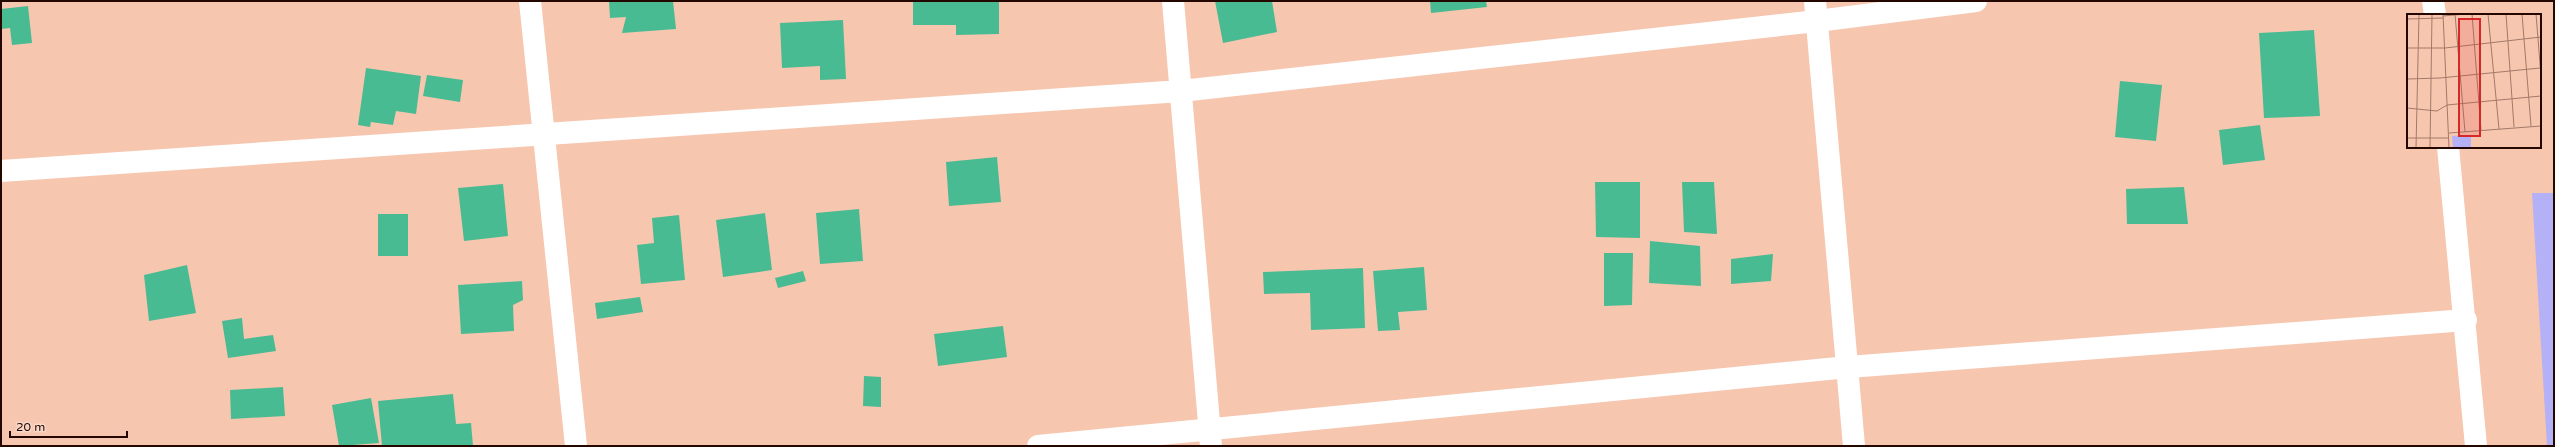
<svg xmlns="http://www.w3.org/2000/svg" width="2555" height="447" font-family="'Varela Round',sans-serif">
<rect width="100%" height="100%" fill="#f7c6af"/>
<!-- green -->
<path fill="#b5b1f6" d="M2532 193H2554V446H2547Z"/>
<!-- building -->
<path fill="#49bb92" d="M609 1H673L676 29 622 33 626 17 610 18Z
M913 1H999V34L956 35V25H913Z
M1215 1H1272L1277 32 1223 43Z
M1430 1H1486L1487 7 1431 13Z
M28 6 32 43 12 45 10 28 1 29V9Z
M843 20 846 79 820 80V66L782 68 780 23Z
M2314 30 2320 116 2264 118 2259 33Z
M366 68 421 76 416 114 396 111 393 125 371 122 370 127 358 125Z
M427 75 463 80 460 102 423 96Z
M2120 81 2162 85 2156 141 2115 137Z
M2260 125 2265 160 2223 165 2219 130Z
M997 157 1001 202 949 206 946 162Z
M1595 182H1640V238L1596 237Z
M1682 182H1714L1717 234 1684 232Z
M503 184 508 236 464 241 458 188Z
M2184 187 2188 224H2127L2126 189Z
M859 209 863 261 820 264 816 213Z
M765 213 772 270 723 277 716 220Z
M378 214H408V256H378Z
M679 215 685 280 641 284 637 245 654 243 652 218Z
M1650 241 1700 246 1701 286 1649 283Z
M1604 253H1633L1632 305 1604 306Z
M1773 254 1771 281 1731 284V259Z
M187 265 196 313 149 321 144 275Z
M1424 267 1427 310 1398 312 1400 330 1378 331 1373 271Z
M1363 268 1365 328 1311 330 1310 293 1264 294 1263 272Z
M803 271 806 281 778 288 775 278Z
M522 281 523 300 513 305 514 331 461 334 458 285Z
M640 297 643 312 597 319 595 303Z
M242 318 244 339 273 335 276 351 228 358 222 321Z
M1003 326 1007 357 938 366 934 334Z
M864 376 881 377V407L863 406Z
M283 387 285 416 231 419 230 390Z
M453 394 456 424 471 423 473 446H382L378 401Z
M371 398 379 443 339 446 332 405Z"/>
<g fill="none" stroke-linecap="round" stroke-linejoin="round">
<!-- street -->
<path stroke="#fff" stroke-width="22" d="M530 1 576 446
M1173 1 1211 446
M1815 1 1854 446
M2433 1 2435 15
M2448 147 2476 446
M1 171 1181 91 1817 21 1976 1
M1038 446 1848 367 2466 320"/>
</g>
<!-- overview -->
<g transform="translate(2407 14)">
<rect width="134" height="134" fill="#f7c6af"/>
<path d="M64 121V134H46L45 122Z" fill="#b5b1f6"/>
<path fill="none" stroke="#a37a69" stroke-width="1" d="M36 0 42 134M48 0 58 118M65 0 74 116M81 0 92 115M99 0 107 113M115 0 124 112M129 0 134 62M36 2 59 0M0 5 36 4M0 34H38L134 23M0 65 33 64 133 54M0 94 30 97 40 91 134 82M42 119 134 112M0 124H42M9 134 12 0M23 134 25 0"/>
<path fill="#d62828" fill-opacity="0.15" stroke="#d62828" stroke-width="2" d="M52 5H73V122H52Z"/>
<rect width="134" height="134" fill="none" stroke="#240800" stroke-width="2"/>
</g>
<!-- border -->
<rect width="2555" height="447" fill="none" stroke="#240800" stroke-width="4"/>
<!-- scale -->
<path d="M10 431v6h117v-6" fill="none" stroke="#240800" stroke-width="2"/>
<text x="16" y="431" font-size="12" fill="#240800" stroke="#f9d8c8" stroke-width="3" paint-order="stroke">20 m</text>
</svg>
